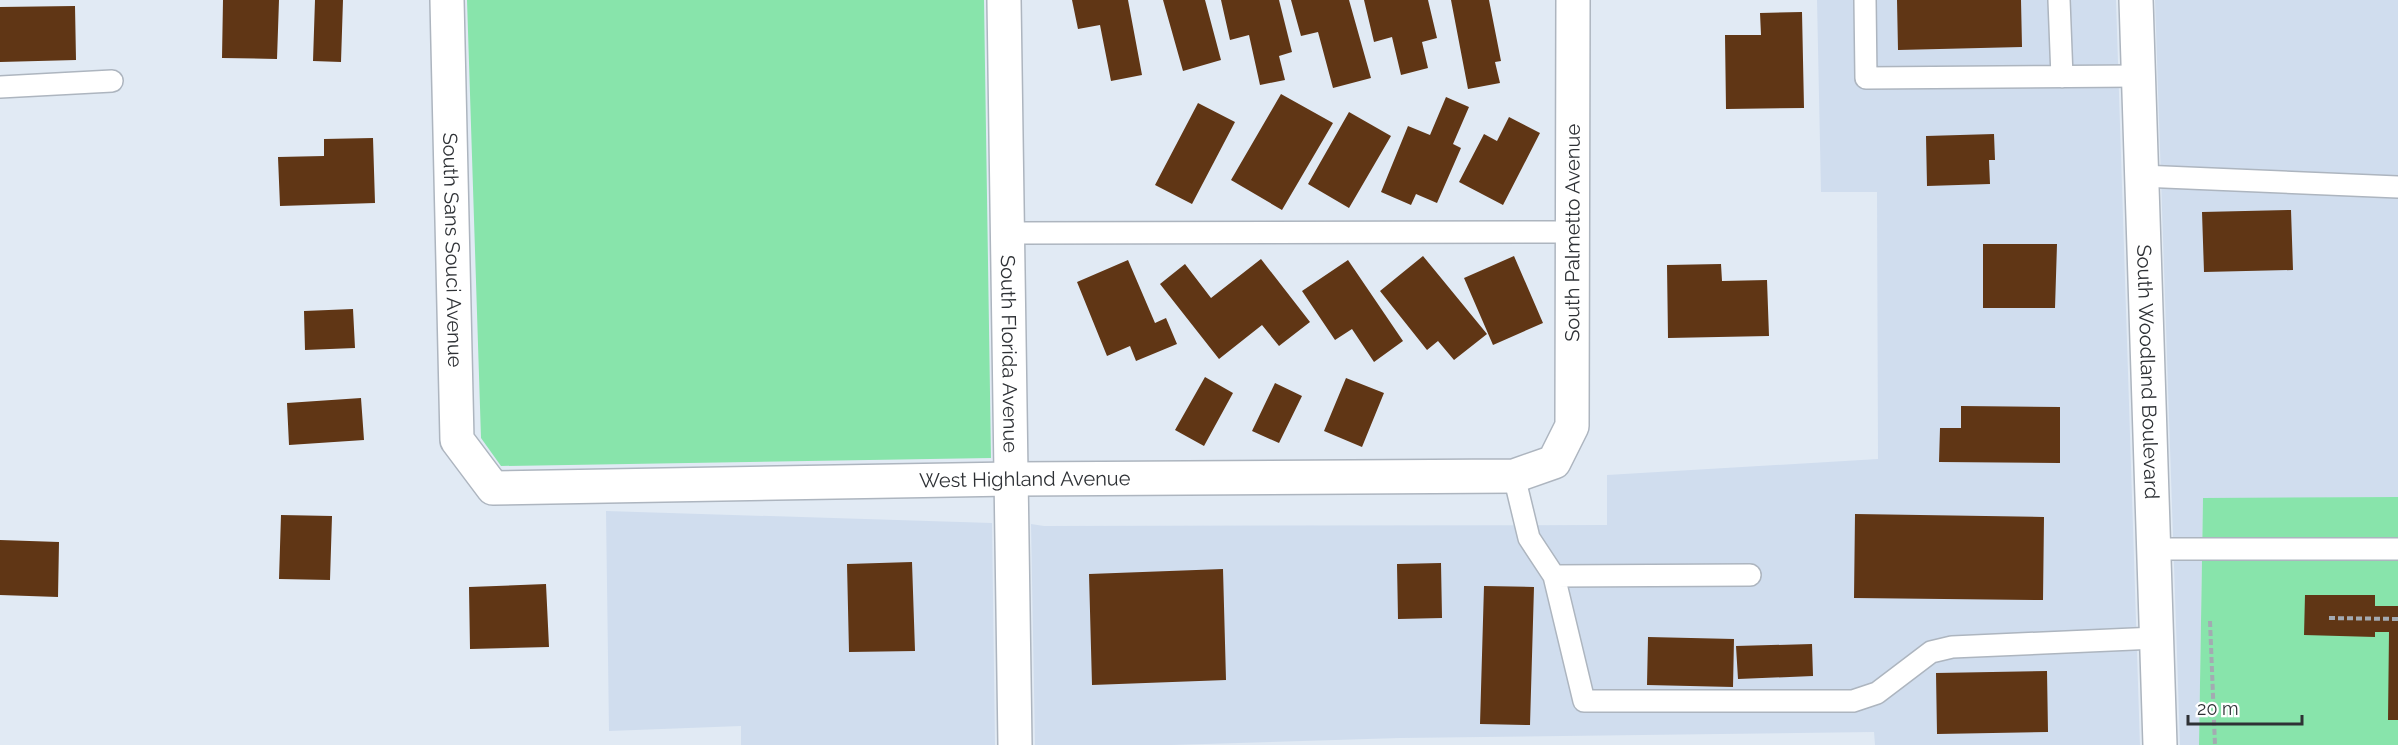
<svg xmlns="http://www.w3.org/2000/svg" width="2398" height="745" font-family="Raleway,sans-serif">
<rect width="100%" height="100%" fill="#e1eaf4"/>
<!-- built -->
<path fill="#d0ddee" d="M1817 0H2116L2140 745H1875L1874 732 1400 738 1171 745H1035L1031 524 1044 526 1607 525V475L1878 459 1877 192H1821Z
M2155 0H2398V497L2203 499 2199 745H2180Z
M606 511 992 523 995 745H741V726L609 731Z"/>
<!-- green -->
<path fill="#88e4ab" d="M467 0H984L991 458 501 466 481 438Z
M2398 497V745H2199L2203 498Z"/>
<!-- building -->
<path fill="#603615" d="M223 0H279L277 59 222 58Z
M315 0H343L341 62 313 61Z
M1072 0H1128L1142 75 1111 81 1100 25 1078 29Z
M1163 0H1205L1221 60 1183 71Z
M1221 0H1279L1292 52 1279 56 1285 80 1260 85 1249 35 1230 40Z
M1291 0H1349L1371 78 1333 88 1318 32 1301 36Z
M1364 0H1428L1437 38 1422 42 1428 68 1401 75 1392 37 1374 42Z
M1451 0H1489L1501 61 1495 62 1500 83 1468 89Z
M1897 0H2021L2022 47 1898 50Z
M75 6 76 60 0 62V7Z
M1802 12 1804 108 1726 109 1725 35H1761L1760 13Z
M1281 94 1333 123 1282 210 1231 180Z
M1446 97 1469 107 1453 144 1461 148 1437 203 1416 194 1411 205 1381 192 1408 126 1430 135Z
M1198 103 1235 122 1192 204 1155 185Z
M1349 112 1391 136 1349 208 1308 184Z
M1509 117 1540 133 1503 205 1459 182 1484 134 1497 141Z
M1994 134 1995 160H1989L1990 184 1927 186 1926 136Z
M373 138 375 203 280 206 278 157 324 156V139Z
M2291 210 2293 270 2204 272 2202 212Z
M1983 244H2057L2055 308H1983Z
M1423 256 1487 334 1454 360 1438 341 1427 350 1380 291Z
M1514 256 1543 323 1493 345 1464 278Z
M1261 259 1310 322 1279 346 1262 325 1219 359 1160 284 1185 264 1211 298Z
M1128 260 1155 323 1166 318 1177 344 1136 361 1130 346 1107 356 1077 282Z
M1348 260 1403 341 1374 362 1352 329 1335 340 1302 291Z
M1721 264 1722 281 1767 280 1769 336 1668 338 1667 265Z
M353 309 355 348 305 350 304 311Z
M1205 377 1233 393 1204 446 1175 430Z
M1346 378 1384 393 1362 447 1324 431Z
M1275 383 1302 396 1279 443 1252 431Z
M361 398 364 440 289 445 287 403Z
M1961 406 2060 407V463L1939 462 1940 428H1961Z
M1855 514 2044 517 2043 600 1854 598Z
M281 515 332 516 330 580 279 579Z
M0 540 59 542 58 597 0 595Z
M912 562 915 651 849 652 847 564Z
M1441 563 1442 618 1398 619 1397 564Z
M1223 569 1226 680 1092 685 1089 574Z
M546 584 549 647 470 649 469 587Z
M1484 586 1534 587 1530 725 1480 724Z
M2305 595H2375V606H2398V720H2388L2389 632H2375V637L2304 635Z
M1648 637 1734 639 1733 687 1647 685Z
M1812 644 1813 676 1738 679 1736 646Z
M2047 671 2048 732 1937 734 1936 673Z"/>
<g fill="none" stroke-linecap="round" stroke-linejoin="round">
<!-- service casing -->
<g stroke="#adb5bf" stroke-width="24">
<path id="service" d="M1865 0 1866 78 2138 76
M2059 0 2062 77
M0 87 112 81
M2141 176 2398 187
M1007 233 1572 232
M1514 476 1529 538 1554 576 1584 701H1853L1877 693 1931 652 1952 647 2156 638
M2153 549H2398
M1554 576 1750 575"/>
</g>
<!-- minor casing -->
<g stroke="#adb5bf" stroke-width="36">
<g id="minor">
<path id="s1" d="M447 0 457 440 493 488 1011 479 1514 476 1554 462 1572 426 1573 0"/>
<path id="s2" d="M1004 0 1015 745"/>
</g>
</g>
<!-- primary casing -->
<g stroke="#adb5bf" stroke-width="36">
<g id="primary">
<path id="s3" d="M2136 0 2160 745"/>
</g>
</g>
<!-- path -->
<path stroke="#a3aab2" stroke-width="4" stroke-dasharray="6 3" stroke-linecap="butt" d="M2329 618 2398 619
M2210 621 2215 745"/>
<!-- service -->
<use href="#service" stroke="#fff" stroke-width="21"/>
<!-- minor -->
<use href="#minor" stroke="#fff" stroke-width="33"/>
<!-- primary -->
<use href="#primary" stroke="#fff" stroke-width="33"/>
</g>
<g text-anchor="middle" stroke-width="6" stroke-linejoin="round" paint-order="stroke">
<!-- street labels -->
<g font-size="20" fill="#2e3135" stroke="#fff">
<text dy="7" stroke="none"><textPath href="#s1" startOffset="1797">South Palmetto Avenue</textPath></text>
<text dy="7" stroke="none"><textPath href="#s1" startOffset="250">South Sans Souci Avenue</textPath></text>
<text dy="7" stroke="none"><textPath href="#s2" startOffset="354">South Florida Avenue</textPath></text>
<text dy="7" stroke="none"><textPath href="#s3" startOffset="372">South Woodland Boulevard</textPath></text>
<text dy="7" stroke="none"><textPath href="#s1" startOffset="1032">West Highland Avenue</textPath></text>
</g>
</g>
<!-- scale -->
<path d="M2188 715v9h114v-9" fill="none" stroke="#2e3135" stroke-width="3"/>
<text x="2197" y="715" font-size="18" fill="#2e3135" stroke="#ffffff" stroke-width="4.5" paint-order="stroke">20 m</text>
</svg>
